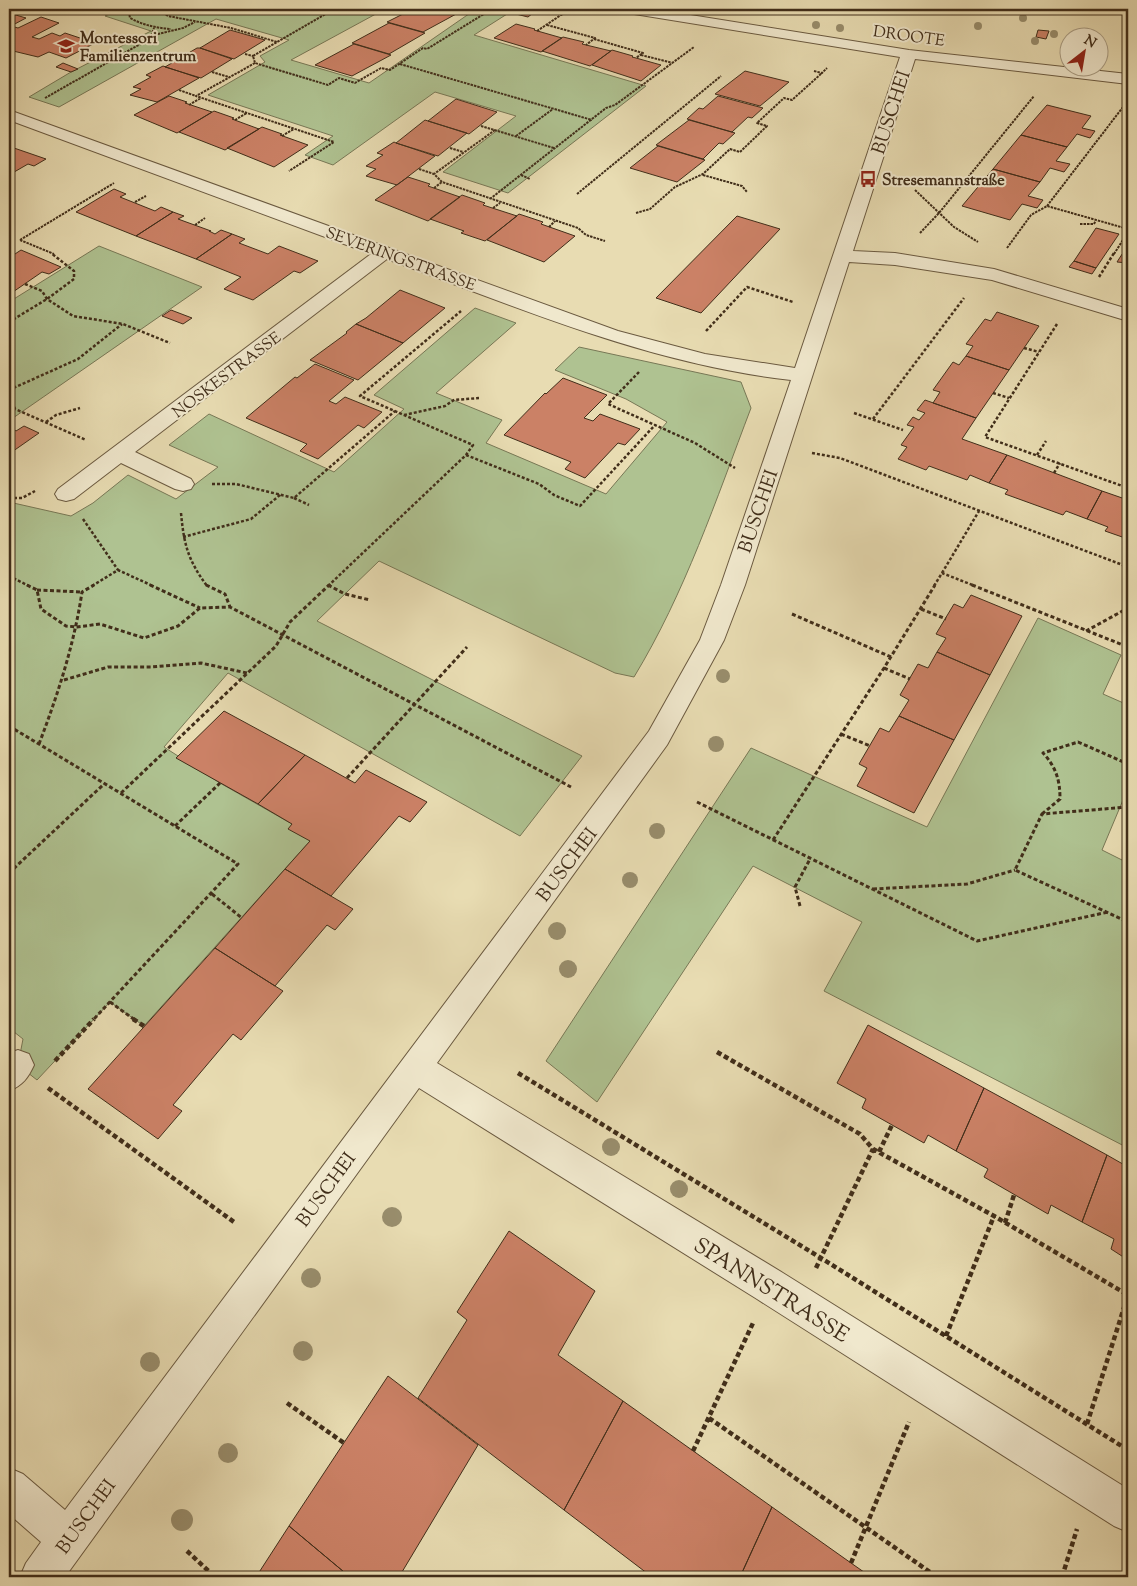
<svg xmlns="http://www.w3.org/2000/svg" width="1137" height="1586" font-family="'Sorts Mill Goudy',serif">
<rect width="100%" height="100%" fill="#e8dcb2"/>
<filter id="stains"><feTurbulence type="fractalNoise" baseFrequency=".004" numOctaves="4"/><feColorMatrix values="0 0 0 0 .2 0 0 0 0 .09 0 0 0 0 .02 0 0 0 .5 -.17"/></filter>
<radialGradient id="worn" r=".72"><stop offset=".6" stop-color="#630" stop-opacity="0"/><stop offset="1" stop-color="#630" stop-opacity=".3"/></radialGradient>
<!-- green -->
<path fill="#afc291" stroke="#787856" d="M120 9H310L328 14 336 9H385L291 60 369 83 476 9H515L474 35 646 86 508 193 443 172 516 116 435 92 333 165 305 155 333 136 208 95 265 62 260 56 289 40 216 19 59 107 29 97 71 72 151 31 105 16Z
M99 246 202 287 13 418 9 416V302Z
M475 308 516 323 436 393 502 420 486 443 606 494 667 422 626 399 555 370 579 347 741 382 751 408C716 500 685 593 634 677L615 673 379 561 317 621 582 756 520 836 228 673 164 747 220 783 292 824 310 841 144 1026 110 1002 37 1080 18 1065 23 1039 9 1028V502L71 516 93 503 128 475 176 499 218 467 169 445 209 414 334 472 404 409 374 395Z
M1038 618 1121 655 1103 694 1128 705V788L1102 850 1128 863V1148L824 991 862 922 753 866 597 1102 546 1061 751 748 927 827Z"/>
<!-- building -->
<path fill="#cb8166" stroke="#412e1a" d="M413 9H444L458 13 423 32 387 22Z
M517 9 533 13 528 17 512 13Z
M9 13 26 18 11 26 18 28 41 17 59 23 32 37 39 39 52 33 60 36 65 33 95 43 66 58 49 52 38 57 9 50Z
M389 23 425 33 389 54 352 43Z
M516 24 535 29 534 30 562 38 541 52 494 38Z
M230 30 265 40 234 59 200 48Z
M1038 30 1049 31 1046 39 1036 37Z
M563 37 584 42 582 44 611 51 590 66 542 51Z
M354 44 391 55 352 76 315 65Z
M197 48H200L232 59 201 78 165 67Z
M612 50 633 56 632 57 636 58 661 65 641 81 592 65Z
M63 63 78 69 71 72 56 67Z
M163 66 199 78 157 102 130 95 141 89 133 87 151 77 146 75Z
M745 71 789 82 760 106 715 94Z
M169 96 187 102 185 103 212 112 177 133 134 115Z
M718 96 763 108 752 118 748 117 732 132 687 119 699 108 703 109Z
M456 99 497 112 469 134 428 121Z
M1047 105 1091 116 1082 128 1095 131 1090 138 1077 134 1067 147 1021 135Z
M214 111 234 118 232 119 259 129 225 150 179 132Z
M425 120 428 121 467 133 438 156 396 143Z
M689 120 735 133 723 144 719 143 703 159 656 145Z
M262 127 282 134 280 135 308 145 274 167 227 148Z
M1021 135 1067 147 1056 161 1070 164 1064 172 1050 168 1040 182 993 169Z
M394 142 396 143 435 156 397 185 366 176 376 169 366 166 383 155 377 153Z
M658 146 705 160 677 182 630 168Z
M14 148 46 159 34 166 28 164 9 175V151Z
M993 169 1040 182 1028 196 1043 200 1037 208 1022 204 1010 220 962 206Z
M408 177 430 184 428 186 460 197 428 221 375 200Z
M114 189 126 194 120 197 155 211 161 207 173 212 136 236 76 212Z
M462 195 485 203 483 205 517 216 485 241 461 233 464 231 430 219Z
M173 212 184 216 178 219 211 231H209L215 234 221 230 232 234 196 259 136 236Z
M519 214 543 222 541 224 575 236 544 262 487 240Z
M737 216 780 229 701 313 656 298Z
M1096 228 1119 234 1096 268 1074 261Z
M232 234 245 239 239 243 268 254 279 246 318 261 300 273 294 271 253 300 224 289 241 277 196 259Z
M1128 245V263L1117 262Z
M21 250 61 267 49 274 42 272 10 294 9 258Z
M1074 261 1096 268 1092 274 1069 267Z
M400 290 445 308 403 343 356 324 366 318Z
M171 310 192 318 183 324 162 316Z
M997 312 1039 326 1009 370 966 356 973 346 966 344 985 319 991 321Z
M356 324 403 343 358 380 310 360 347 333 346 332Z
M966 356 1009 370 976 418 933 403 940 392 933 390 953 362 959 365Z
M315 364 354 380 329 401 336 404 345 397 382 412 364 428 358 425 318 459 300 451 307 444 246 418 295 377 297 378Z
M563 378 607 395 584 418 593 421 600 414 640 429 625 445 618 443 585 478 565 469 571 462 504 435 545 393 546 394Z
M925 400 976 418 962 439 1007 455 989 483 970 475 967 480 929 466 926 470 898 459 907 447 901 445 914 427 907 425 913 417 919 420 925 413 917 410Z
M9 426 16 431 24 426 39 433 9 454Z
M1007 455 1102 491 1087 519 1066 511 1063 515 1005 494 1008 490 989 483Z
M1102 491 1128 500V539L1105 531 1108 527 1087 519Z
M971 595 1022 616 990 675 937 652 946 638 936 634 954 604 963 608Z
M937 652 990 675 954 740 899 716 909 700 900 695 918 664 928 668Z
M224 711 305 755 258 804 176 758Z
M899 716 954 740 914 813 857 786 867 768 859 764 880 728 889 732Z
M305 755 355 783 366 770 427 802 410 822 399 816 331 896 285 869 310 841 288 829 292 824 258 804Z
M285 869 353 909 335 930 327 925 275 986 215 948Z
M215 948 283 991 241 1040 233 1034 173 1105 182 1111 158 1139 88 1089Z
M868 1025 984 1088 956 1151 928 1135 924 1143 862 1108 866 1099 837 1083Z
M984 1088 1107 1155 1082 1222 1051 1205 1048 1214 984 1177 988 1169 956 1151Z
M1107 1155 1128 1167V1260L1111 1249 1114 1239 1082 1222Z
M509 1231 595 1291 558 1355 623 1401 564 1510 418 1398 467 1320 457 1312Z
M388 1376 478 1445 399 1577H350L289 1526Z
M623 1401 772 1507 740 1577H652L564 1510Z
M772 1507 851 1563 871 1577H740Z
M289 1526 350 1577H256Z"/>
<g fill="none" stroke-linecap="round" stroke-linejoin="round">
<!-- minor casing -->
<g stroke="#6b5a40" stroke-width="2">
<path id="minor" d="M621 9H653L909 50 1128 74V84L915 59 853 251 895 253 994 269 1128 309V321L992 280 895 265 849 262 745 585 724 640 667 745 437 1063 783 1273 1128 1489V1532L1114 1526 757 1299 419 1088 65 1577H20L26 1563 41 1542 9 1514V1468L23 1474 65 1510 649 731 700 640 721 585 791 380C650 364 519 308 387 259L135 452 191 479 194 484 191 489 183 491 175 489 121 463 74 499 66 501 58 499 55 494 58 489 371 254 9 120V110L618 331 705 354 795 368 900 57 628 13 623 12Z
M18 1050 29 1054 34 1065C28 1078 23 1085 9 1091V1053Z"/>
</g>
<!-- path-far3 -->
<path stroke="#412e1a" stroke-width="2" stroke-dasharray="2.5 1" stroke-linecap="butt" d="M132 9 129 13 130 18C143 25 156 28 171 29
M157 9 168 16 231 28 277 42
M334 9 253 56 255 63 328 85 339 78 355 83 381 68 390 70 423 48 427 49 492 9
M547 25 595 38 586 45
M537 31 570 9
M150 39 154 28
M594 39 643 53 636 58
M245 54 253 56
M641 55 673 63
M255 63 196 96 334 142 289 171
M400 64 592 120
M814 71 822 73 827 68
M212 72 229 77
M179 90 196 96
M45 98 158 34 183 28 195 22
M189 105 201 98
M235 120 247 113
M481 126 554 148
M495 130 434 174 442 182 578 228 586 235 605 241
M282 136 294 129
M516 136 553 109
M450 148 463 152
M419 169 434 174
M521 175 530 179
M703 175 742 186 747 192
M434 188 442 182
M915 190 954 227 978 242
M577 194 721 76
M490 199 606 108 615 105 694 47
M135 202 146 196
M1047 206 1123 107
M493 208 500 203
M636 213 650 209 675 187 703 174 730 149 740 152 767 126 757 123 784 98 792 100 822 73
M1080 224H1094L1096 220
M195 225 205 218
M549 227 555 221
M920 233 939 213 1034 96
M20 240 114 183
M20 240 54 254
M1007 248 1031 215 1047 206 1128 229
M1114 254 1128 232"/>
<!-- path-far2 -->
<path stroke="#412e1a" stroke-width="2.5" stroke-dasharray="3 2" stroke-linecap="butt" d="M1099 277 1114 253
M25 284 42 291 47 299 73 316 123 324 170 343
M9 322 47 299 74 279V271L51 253
M1057 324 985 437 1128 488
M706 331 747 287 793 302
M1024 348 1039 352
M639 372 608 404 695 443 735 468
M9 390 78 359 122 324
M9 393 15 409 86 440
M993 393 1009 398
M854 413 903 430
M9 414 15 409
M404 415 445 406 454 400 479 398
M873 419 964 298
M46 422 56 415 80 408
M812 453 840 458 1128 567
M466 455 539 484 554 495 580 506 655 425
M1037 455 1046 441
M1054 473 1060 463
M212 484H236L294 498 395 411
M9 498H22L35 491
M294 498 309 505
M181 513C184 545 188 560 207 586
M83 519 118 570
M183 537 251 519 280 495
M942 573 979 511
M9 576 29 586
M328 585 330 586
M92 586 118 570 153 586
M328 586 466 455 473 445 360 396 461 311
M934 586 942 573 975 586"/>
<!-- path-far1 -->
<path stroke="#412e1a" stroke-width="3" stroke-dasharray="4 2.5" stroke-linecap="butt" d="M27 585 37 590 41 609 66 626 77 627 100 624 144 638 178 626 200 608 230 607 571 787
M150 585 200 608
M206 585 225 594 230 607
M328 585 345 594 370 600
M972 585 1128 647
M37 590 82 592
M921 609 946 619
M792 614 891 657
M1086 631 1128 608
M884 668 910 679
M64 680 108 667H151L201 663 247 673
M9 726 238 864 93 1020
M841 734 870 746
M39 744C58 694 74 645 82 592L94 585
M347 778 467 647
M121 793 276 646 290 622 329 585
M697 802 977 941 1108 912
M1128 807 1042 814 1015 870 1128 922
M1042 814 1060 799C1060 780 1056 767 1043 753L1078 742 1128 764
M175 826 220 783
M773 840 884 668 935 585
M9 873 104 784
M873 889 967 884 1015 870
M212 894 242 918
M800 906 795 887 810 859
M110 1002 135 1020"/>
<!-- path -->
<path stroke="#412e1a" stroke-width="4.5" stroke-dasharray="5 3" stroke-linecap="butt" d="M133 1019 144 1026
M717 1052 860 1134 873 1149 994 1216 1128 1295
M55 1061 94 1019
M518 1073 821 1258 1128 1450
M48 1088 234 1222
M879 1152 892 1125
M1005 1223 1014 1195
M816 1268 873 1149
M946 1336 994 1216
M287 1403 344 1443
M709 1418 937 1577
M1087 1424 1128 1295
M693 1451 753 1323
M187 1551 215 1577
M851 1563 909 1422
M1062 1577 1077 1529"/>
<!-- minor -->
<use href="#minor" fill="#f0e8cd" fill-rule="evenodd"/>
</g>
<!-- trees -->
<g fill="#988d6c">
<circle cx="1023" cy="18" r="4"/>
<circle cx="816" cy="25" r="4"/>
<circle cx="978" cy="26" r="4"/>
<circle cx="840" cy="28" r="4"/>
<circle cx="1054" cy="34" r="4"/>
<circle cx="941" cy="38" r="4"/>
<circle cx="1035" cy="41" r="4"/>
<circle cx="723" cy="676" r="7"/>
<circle cx="716" cy="744" r="8"/>
<circle cx="657" cy="831" r="8"/>
<circle cx="630" cy="880" r="8"/>
<circle cx="557" cy="931" r="9"/>
<circle cx="568" cy="969" r="9"/>
<circle cx="611" cy="1147" r="9"/>
<circle cx="679" cy="1189" r="9"/>
<circle cx="392" cy="1217" r="10"/>
<circle cx="311" cy="1278" r="10"/>
<circle cx="303" cy="1351" r="10"/>
<circle cx="150" cy="1362" r="10"/>
<circle cx="228" cy="1453" r="10"/>
<circle cx="182" cy="1520" r="11"/>
</g>
<!-- icons -->
<defs>
<g id="school-bare" transform="scale(1.35)"><path d="M0-5L7-2L0 1L-7-2ZM-4 1L0 2.5L4 1V4Q0 6-4 4Z" fill="#8f2418" stroke="#f0e8cd" stroke-width="2.5" paint-order="stroke"/></g>
<g id="bus-bare" transform="scale(1.35)"><path d="M-5-6H5V4H4V6H2V4H-2V6H-4V4H-5ZM-3.5-4V0h7V-4ZM-3.5 1.2v1.5H-2V1.2ZM2 1.2v1.5H3.5V1.2Z" fill="#8f2418" stroke="#f0e8cd" stroke-width="2.5" paint-order="stroke"/></g>
</defs>
<g fill-rule="evenodd">
<use href="#school-bare" x="66" y="46"/>
<use href="#bus-bare" x="868" y="179"/>
</g>
<g text-anchor="middle" stroke-width="4" stroke-linejoin="round" paint-order="stroke">
<!-- far-street labels -->
<g font-size="16" fill="#412e1a" stroke="#f0e8cd">
<text transform="translate(909 35) rotate(8)" y="6">DROOTE</text>
<text transform="translate(401 258) rotate(20)" y="6">SEVERINGSTRASSE</text>
<text transform="translate(226 374) rotate(-37)" y="6">NOSKESTRASSE</text>
</g>
<!-- far-poi labels -->
<g font-size="16" font-weight="bold" fill="#412e1a" stroke="#f0e8cd" text-anchor="start">
<text x="80" y="43">Montessori<tspan x="80" dy="18">Familienzentrum</tspan></text>
<text x="882" y="185">Stresemannstraße</text>
</g>
<!-- street labels -->
<g font-size="19" fill="#412e1a" stroke="#f0e8cd">
<text transform="translate(890 112) rotate(-72)" y="7">BUSCHEI</text>
<text transform="translate(757 511) rotate(-71)" y="7">BUSCHEI</text>
<text transform="translate(566 864) rotate(-53)" y="7">BUSCHEI</text>
<text transform="translate(325 1189) rotate(-54)" y="7">BUSCHEI</text>
<text transform="translate(85 1516) rotate(-54)" y="7">BUSCHEI</text>
</g>
<!-- near-street labels -->
<g font-size="22" fill="#412e1a" stroke="#f0e8cd">
<text transform="translate(772 1289) rotate(32)" y="8">SPANNSTRASSE</text>
</g>
</g>
<!-- margin -->
<rect width="1137" height="1586" fill="none" stroke="#e8dcb2" stroke-width="30"/>
<rect x="10" y="10" width="1117" height="1566" fill="none" stroke="#412e1a" stroke-width="2.5"/>
<rect x="15" y="15" width="1107" height="1556" fill="none" stroke="#412e1a"/>
<!-- north arrow -->
<g transform="translate(1084 52) rotate(31)"><circle r="24" fill="#f0e8cd" stroke="#aa9e85"/>
<path d="M0-4L9 19L0 12L-9 19Z" fill="#8f2418"/>
<text y="-8" font-size="14" font-weight="bold" text-anchor="middle" fill="#412e1a">N</text>
</g>
<rect width="100%" height="100%" filter="url(#stains)"/>
<rect width="100%" height="100%" fill="url(#worn)"/>
</svg>
